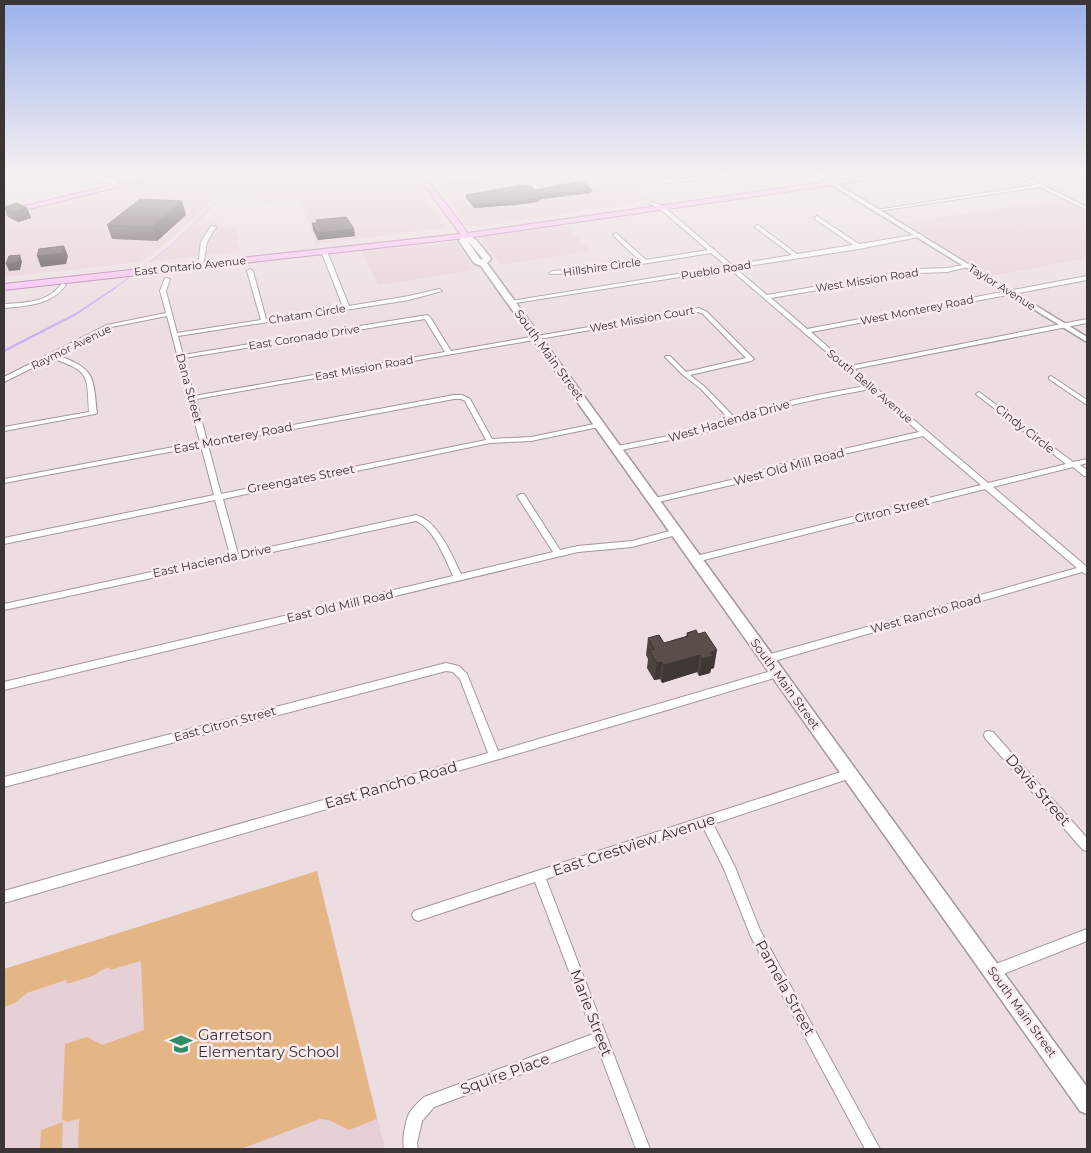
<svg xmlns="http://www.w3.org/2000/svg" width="1091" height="1153" font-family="Montserrat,sans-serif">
<rect width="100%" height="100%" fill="#ebdde0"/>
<!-- built -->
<path fill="#e6d0d5" d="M189 172H243L165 244 141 262 4 277V217L48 204Z
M251 172H387L379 175 407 172 446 228 315 244 311 227 298 196 259 206 266 198 226 195Z
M517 172H577L593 188 629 183 650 201 476 227 467 226 446 195 452 194 444 184 447 182Z
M1060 199 1087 212V258L991 276 906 223Z
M212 223 222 224V227H236L240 252 153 261 194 225 204 226Z
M566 225 590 251 501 265 482 239 485 237Z
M455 242 475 270 378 285 361 251Z
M317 871 385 1149H4V969Z"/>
<!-- green -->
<path fill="#e4b686" d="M317 871 377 1119 349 1130 329 1120 320 1119 241 1149H78L79 1119 67 1122 62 1119 65 1044 87 1037 102 1045 144 1030 141 961 110 970V967L100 971 95 975 67 984 66 980 27 993 15 1003 4 1007V969Z
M63 1122 62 1149H40L41 1130Z"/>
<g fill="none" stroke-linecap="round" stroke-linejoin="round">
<!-- stream-far1 -->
<path stroke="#c7b0f5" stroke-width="1" d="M150 262 171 245 249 172
M113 289 129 278"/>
<!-- stream -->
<path stroke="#c7b0f5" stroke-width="2" d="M4 351 76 314 115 288"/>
<!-- minor casing -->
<g stroke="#a4979a" stroke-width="2">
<path id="minor" d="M94 172 114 173 116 182 121 185 117 186 96 178 97 174ZM101 175H110L111 180 101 176Z
M650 172H655L669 180 744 172H756L668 183Z
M1010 172H1015L1087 207V210L1040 187 878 211 876 210 1035 185Z
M652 202 663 206 732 265 792 255 756 228 755 227 758 225 797 254 853 245 815 219V217L817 216 859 244 920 234 923 236 859 249 735 268 767 295 918 269 947 268 969 264 972 266 947 272 918 273 771 298 807 329 1087 276V280L811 332 850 366 1087 319V323L854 369 988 483 1066 464 977 395 976 394 979 392 1073 462 1087 459V463L1080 465 1087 470V476H1084L1073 467 993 487 1087 567V575L1082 572 767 663 764 662 762 659 764 656 767 655 1077 568 985 489 696 562 693 561 692 559 696 556 981 485 923 436 796 465 740 483 654 503H651L650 501 651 499 735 479 791 461 919 432 870 389C824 398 781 405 738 421L737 423 700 434 616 451H613V447L698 430 729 419 701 389 683 375 665 357 666 356H670L686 372 746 358 703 314 698 312H693L196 399 207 441 454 395H462L470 399 492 439 531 437 599 423 603 425 599 427 531 441 490 443 223 499 238 554 416 515C439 522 451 554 461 574L553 552 517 496 521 494H524L560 550 578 546 632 541 677 529 681 532 680 534 632 547 578 552 4 690V682L453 576C446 560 433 527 416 521L4 610V604L230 555 215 500 4 544V538L214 495 201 446 4 483V479L200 442 167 316 111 327 57 355C95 369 93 375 97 413L95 414 4 431V427L89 412C87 374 90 372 52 358L4 382V377L107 325 166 313 160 291 165 278 170 279 166 291 177 333 261 320 247 271 250 269 253 271 266 319 343 307 321 251 324 249 327 251 349 306 409 296 439 289 442 291 409 300 178 336 183 355 427 315 430 317 451 351 699 308 707 312 754 359 751 361 690 375 705 387 734 417C777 402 821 394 866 386L730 269 509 304 508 303 511 301 727 266 711 253 585 273 550 274 549 273 552 271 585 269 640 261 614 236 613 235 616 233 646 260 708 250 659 208 650 204V203ZM425 319 445 352 194 396 184 358ZM454 399H461L465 401 486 440 221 494 208 445Z
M211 226 216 227 207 242 203 265 198 266 201 242Z
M63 283 66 285C51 305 27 306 4 308V304C20 303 38 303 51 294 56 291 59 286 63 283Z
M1051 376 1087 400V405L1049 379V377Z
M446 663 459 666 467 674 498 751 778 669 781 670 783 673 781 676 647 716 4 903V891L488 753 460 679 453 672 446 671 4 787V777Z
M989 731 993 732 1087 838V851L1083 850 985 738 984 735 985 732Z
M850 769 854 771 855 774 854 777 713 824 735 867 760 930 880 1149H865L751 937 724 869 703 827 546 879 650 1149H636L597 1046 434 1107 422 1121 417 1143 418 1149H404C402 1141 405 1120 410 1112 413 1107 419 1102 424 1097L593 1034 535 882 418 921 414 919 412 915 414 911Z
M1087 929V941L993 978 988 977 987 972 988 967Z"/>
</g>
<!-- tertiary casing -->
<g stroke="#a4979a" stroke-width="3">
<path id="tertiary" d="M811 172H818L1087 337V342Z"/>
</g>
<!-- secondary casing -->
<g stroke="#a4979a" stroke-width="3">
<path id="secondary" d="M463 234C475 234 483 249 490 257L491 259 487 263 1087 1087V1114L1080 1111 481 266 474 263 459 241ZM467 240 483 259 481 260 480 259Z"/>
</g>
<!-- primary casing -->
<g stroke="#b576ac" stroke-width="2">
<path id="primary" d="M166 172H178L4 215V211Z
M415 172H422L468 233 895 172H913L909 174 466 238 4 290V284L460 234Z"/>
</g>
<!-- minor -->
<use href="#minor" fill="#fff" fill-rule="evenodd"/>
<!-- tertiary -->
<use href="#tertiary" fill="#fff" fill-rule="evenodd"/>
<!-- secondary -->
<use href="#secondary" fill="#fff" fill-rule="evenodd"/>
<!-- primary -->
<use href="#primary" fill="#fac2f4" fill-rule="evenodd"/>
</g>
<!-- wall -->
<path fill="#4d4340" d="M535 190 591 193 541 199 538 202 514 205 474 208 466 198V195Z
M4 207 27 208 31 218 18 222 8 217Z
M186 215 157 241 112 239 107 225Z
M316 220 355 236 318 240 313 230 312 223H317Z
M687 633 714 668 711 669 710 673 699 676 697 672 662 683 660 679 654 680 647 668 648 659 646 655 648 638 664 643 686 637Z"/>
<!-- shaded-wall -->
<path fill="#3f3734" d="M592 190 591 193 541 199 538 202 514 205 474 208V205Z
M182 201 186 215 157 241 152 227Z
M27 208 31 218 18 222 14 212Z
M354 229 355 236 318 240 317 233Z
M64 246 68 256 66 264 41 267 37 256Z
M20 255 22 262 20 270 9 271 6 264Z
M717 650 714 668 711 669 710 673 699 676 702 659 711 652Z
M700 655 697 672 662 683 664 665Z
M662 662 660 679 654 680 657 663Z"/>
<!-- building -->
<path fill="#5a4e4b" stroke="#3f3734" d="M582 181 592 190 541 196 538 198 514 202 474 205 466 195 522 185 531 186 535 190Z
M140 199 182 201 152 227 107 225Z
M17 203 27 208 14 212 4 207Z
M346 217 354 229 317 233 312 223H317L316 220Z
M64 246 62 253 37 256 39 249Z
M20 255 17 262 6 264 9 256Z
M696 630 698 634 705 632 717 650 711 652 713 656 702 659 700 655 664 665 662 662 657 663 649 650 654 649 648 638 659 635 664 643 688 636 687 633Z"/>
<!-- sky -->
<linearGradient id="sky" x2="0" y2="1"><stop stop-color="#9bb2ed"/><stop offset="0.52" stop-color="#f6f0f1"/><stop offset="1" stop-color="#f6f0f1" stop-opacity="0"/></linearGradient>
<rect width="1091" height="333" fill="url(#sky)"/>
<!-- icons -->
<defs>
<g id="school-bare" transform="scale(1.725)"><path d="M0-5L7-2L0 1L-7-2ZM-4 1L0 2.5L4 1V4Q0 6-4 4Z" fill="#2e8e67" stroke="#f8eaed" stroke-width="2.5" paint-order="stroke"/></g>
</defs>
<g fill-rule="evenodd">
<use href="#school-bare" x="181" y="1044"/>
</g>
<g text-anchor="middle" stroke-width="5" stroke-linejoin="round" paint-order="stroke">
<!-- far-street labels -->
<g font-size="11" fill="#3b3536" stroke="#f8eaed">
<text transform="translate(190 266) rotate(-6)" y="4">East Ontario Avenue</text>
<text transform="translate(602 267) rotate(-8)" y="4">Hillshire Circle</text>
<text transform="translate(716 270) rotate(-9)" y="4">Pueblo Road</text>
<text transform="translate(867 280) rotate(-9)" y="4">West Mission Road</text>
<text transform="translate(1002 287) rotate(32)" y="4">Taylor Avenue</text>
<text transform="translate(917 310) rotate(-11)" y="4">West Monterey Road</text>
<text transform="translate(307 314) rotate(-9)" y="4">Chatam Circle</text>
<text transform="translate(642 319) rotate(-10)" y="4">West Mission Court</text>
<text transform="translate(304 337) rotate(-9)" y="4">East Coronado Drive</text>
<text transform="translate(71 347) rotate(-26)" y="4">Raymor Avenue</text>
<text transform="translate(364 368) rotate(-10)" y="4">East Mission Road</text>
<text transform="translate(870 386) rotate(40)" y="4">South Belle Avenue</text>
</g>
<!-- street labels -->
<g font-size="12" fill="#3b3536" stroke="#f8eaed">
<text transform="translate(549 355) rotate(54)" y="4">South Main Street</text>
<text transform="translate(189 388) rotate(75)" y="4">Dana Street</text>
<text transform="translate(729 421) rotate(-16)" y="4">West Hacienda Drive</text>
<text transform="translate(1025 429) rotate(38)" y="4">Cindy Circle</text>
<text transform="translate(233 438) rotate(-11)" y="4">East Monterey Road</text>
<text transform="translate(789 467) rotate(-15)" y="4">West Old Mill Road</text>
<text transform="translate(301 479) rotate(-11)" y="4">Greengates Street</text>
<text transform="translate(892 510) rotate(-14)" y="4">Citron Street</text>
<text transform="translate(212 561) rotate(-12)" y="4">East Hacienda Drive</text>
<text transform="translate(340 606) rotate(-13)" y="4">East Old Mill Road</text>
<text transform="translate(926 614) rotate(-16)" y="4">West Rancho Road</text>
<text transform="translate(785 684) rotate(54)" y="4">South Main Street</text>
<text transform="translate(225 724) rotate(-15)" y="4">East Citron Street</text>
<text transform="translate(1022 1012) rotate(54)" y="4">South Main Street</text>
</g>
<!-- near-street labels -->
<g font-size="15" fill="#3b3536" stroke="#f8eaed">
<text transform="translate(391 785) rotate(-16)" y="5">East Rancho Road</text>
<text transform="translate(1038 790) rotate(49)" y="5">Davis Street</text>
<text transform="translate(634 845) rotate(-18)" y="5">East Crestview Avenue</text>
<text transform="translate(785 988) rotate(61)" y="5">Pamela Street</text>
<text transform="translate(591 1013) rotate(69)" y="5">Marie Street</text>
<text transform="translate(505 1074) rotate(-20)" y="5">Squire Place</text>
</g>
<!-- near-poi labels -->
<g font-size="15" fill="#3b3536" stroke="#f8eaed" text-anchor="start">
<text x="198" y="1040">Garretson<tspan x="198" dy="17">Elementary School</tspan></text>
</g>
</g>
<!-- border -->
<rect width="1091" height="1153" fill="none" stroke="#3b3536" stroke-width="10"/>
</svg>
